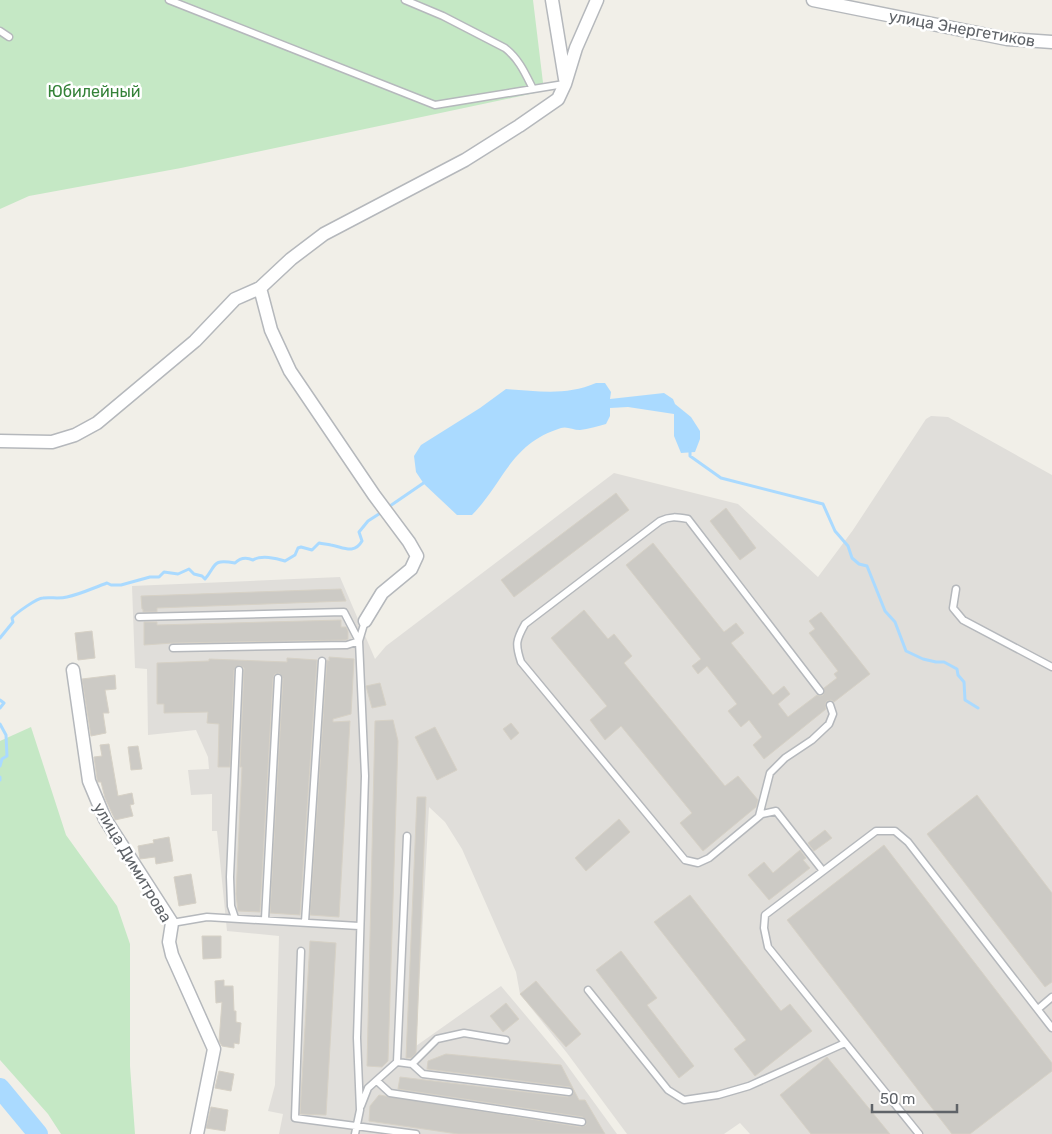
<svg xmlns="http://www.w3.org/2000/svg" width="1052" height="1134" font-family="Rubik,sans-serif">
<rect width="100%" height="100%" fill="#f1efe8"/>
<!-- industrial -->
<path fill="#e0deda" d="M931 416 948 417 1052 475V1134H750L740 1123 724 1134H627L567 1053 520 994 516 972 462 849 445 822 429 807 416 1046 501 986 564 1061 617 1134H279L283 1114 268 1111 275 1085 279 936 227 931 217 831H212V794L191 795 188 770 209 769 208 757 196 730 148 735 147 669 135 668 132 586 340 577 375 659 386 646 614 473 738 504 818 577 853 530 926 419Z"/>
<!-- green -->
<path fill="#c5e8c5" d="M0 0H533L544 91 181 168 29 196 0 209Z
M31 727 66 835 117 906 130 944V1066L135 1134H61L48 1114 0 1060V741Z"/>
<!-- water -->
<path fill="#aadaff" d="M596 383H605L611 392 610 399 664 393 673 399 675 404 691 417 700 431V439L695 452 681 453 674 436V414L628 407 610 408V416L606 424C598 426 588 429 580 430 573 430 567 426 561 428 510 444 505 481 472 515H457L424 484 416 472 414 456 421 445 480 408 506 389C538 391 566 396 596 383Z"/>
<g fill="none" stroke-linecap="round" stroke-linejoin="round">
<!-- stream -->
<path stroke="#aadaff" stroke-width="3" d="M690 448V456L721 478 823 504 835 531 848 546 852 558 859 564 867 566 885 611 895 622 906 651 923 659 936 662H944L957 669 958 675 964 682 965 700 978 708
M387 508 425 482
M0 638 13 622 12 618C16 613 37 598 43 598 51 597 59 599 67 597 81 594 93 588 107 583L111 585H121L150 577H159L164 572 178 574 189 569 194 574 202 576 205 579C217 565 211 559 235 563 240 558 246 557 253 560 261 555 276 558 285 561L295 555 298 548 301 547 312 550 319 543C323 544 327 544 331 545 343 547 354 555 362 541L359 532 368 521 382 512
M0 700 4 703 0 708
M0 724 6 735 7 756 2 759 0 766
M0 777V780"/>
<!-- river -->
<path stroke="#aadaff" stroke-width="20" d="M0 1088 38 1134"/>
</g>
<!-- building -->
<path fill="#cccac5" stroke="#d6d1c6" d="M616 493 629 510 514 597 501 580Z
M726 508 756 548 740 560 710 521Z
M653 543 724 632 736 623 744 633 731 643 773 695 784 686 790 694 778 704 788 717 817 695 820 696 823 695 824 688 837 678 834 674 838 671 809 633 815 629 809 621 821 612 870 674 834 702 831 700 827 701 825 704 826 709 764 759 753 745 762 737 749 720 741 727 728 711 737 704 707 666 698 674 692 666 701 659 626 565Z
M341 589 346 601 157 608V612H143V609H142L141 596Z
M584 610 608 639 614 634 632 656 624 663 725 786 738 776 758 800 756 807 703 851 680 823 692 813 621 726 605 740 590 720 607 706 551 638Z
M341 620V627H346L348 631V639L346 640 173 643 144 645V622H157V625Z
M92 631 95 658 78 660 75 633Z
M329 657 354 659 351 714 333 719V722L350 721 339 917 310 915 327 660 329 661Z
M287 658 317 660 300 915 270 913 283 678 279 673 275 674 273 678 260 912 238 911 236 894 242 767H240L244 668 239 665 234 670 230 767H218L219 724 207 723 208 712 164 713V704H157V663L209 661V659L287 662Z
M115 675 116 689 105 690 109 713H103L106 733 91 736 82 679Z
M380 683 386 705 372 708 366 686Z
M393 720 398 741 388 1061 382 1067 367 1066 375 721Z
M511 723 519 733 511 740 503 729Z
M435 727 457 770 437 780 415 737Z
M109 744 118 796 132 793 134 804 130 805 133 816 115 820 105 798 101 782H98L97 779 94 757 102 756 100 745Z
M138 746 142 769 131 770 128 747Z
M977 795 1052 893V982L1045 987 927 834Z
M417 797H426L416 1053 411 1058H406Z
M619 819 630 832 586 871 575 858Z
M825 830 832 838 814 851 808 843Z
M169 837 173 861 156 864 155 857 140 859 138 846 154 843 153 840Z
M884 845 1052 1063V1071L970 1134H952L787 920Z
M800 850 806 858 803 860 810 868 769 900 748 875 764 862 773 873Z
M191 874 196 903 179 906 174 877Z
M690 895 781 1011 790 1004 812 1031 755 1076 734 1049 746 1040 654 922Z
M202 936H221V958L203 959Z
M310 941 336 943 326 1115 300 1114Z
M621 951 657 998 647 1005 694 1066 679 1078 596 970Z
M224 980V986H233L234 1011H236V1022L241 1023 239 1044 234 1043V1048L222 1046 219 1041 222 1002 216 1003 215 981Z
M536 981 581 1034 566 1047 520 994Z
M506 1003 519 1019 503 1032 490 1016Z
M446 1054 561 1065 579 1100H585L605 1134H458L369 1121 370 1106 379 1095 581 1127 586 1125V1120L583 1117 398 1089 400 1077 568 1097 574 1093 573 1090 570 1087 427 1069 428 1061Z
M827 1057 890 1134H811L780 1095Z
M219 1071 234 1074 231 1091 215 1088Z
M211 1107 228 1110 225 1131 206 1128Z"/>
<g fill="none" stroke-linecap="round" stroke-linejoin="round">
<!-- service casing -->
<g stroke="#b5b8bc" stroke-width="9">
<path id="service" d="M169 0 435 105 564 84
M405 0 443 16 505 48C519 59 525 73 533 89
M0 31 9 37
M956 589 953 608 963 620 1052 667
M139 617 344 612 359 641 347 645 173 648
M820 691 688 519C677 517 670 516 660 521L525 624C516 640 515 644 521 662L685 860 698 863 709 858 762 814 776 811 823 871
M759 816 770 773 785 758 812 740 829 724 833 714 830 705
M235 918 231 906 230 877 239 670
M265 919 278 678
M305 922 322 661
M172 923 207 917 359 926
M301 951 295 1118 416 1134
M588 990 668 1090 684 1100 718 1095 749 1086 845 1043
M1038 1009 1052 997
M397 1062 407 836
M412 1064 423 1074 569 1092
M377 1081 390 1093 582 1122
M361 1106 368 1088 397 1062 412 1064 437 1039 464 1033 506 1040
M355 1134 360 1110 357 1038 365 776 359 641 365 621
M919 1134 768 947 764 928 765 915 876 831H895L908 842 1052 1028"/>
</g>
<!-- minor casing -->
<g stroke="#b5b8bc" stroke-width="15">
<path id="minor" d="M552 0 565 79
M813 0 1007 39 1052 42
M260 288 291 259 324 234 465 160 519 126 558 99 565 84 576 48 597 0
M0 441 52 442 75 435 97 423 195 341 235 299 260 288 271 330 290 371 374 495 409 542 417 556 411 569 382 593 365 621
M73 670 89 781 105 819 172 923 169 942 172 955 214 1049 197 1134"/>
</g>
<!-- service -->
<use href="#service" stroke="#fff" stroke-width="6"/>
<!-- minor -->
<use href="#minor" stroke="#fff" stroke-width="12"/>
</g>
<g text-anchor="middle" stroke-width="5" stroke-linejoin="round" paint-order="stroke">
<!-- street labels -->
<g font-size="16" fill="#5f6368" stroke="#fff">
<text transform="translate(962 28) rotate(10)" y="6">улица Энергетиков</text>
<text transform="translate(133 862) rotate(59)" y="6">улица Димитрова</text>
</g>
<!-- park labels -->
<g font-size="16" fill="#348238" stroke="#fff">
<text x="94" y="97">Юбилейный</text>
</g>
</g>
<!-- scale -->
<path d="M872 1104v8h85v-8" fill="none" stroke="#5f6368" stroke-width="2.5"/>
<text x="880" y="1104" font-size="15" fill="#5f6368" stroke="#ffffff" stroke-width="4" paint-order="stroke">50 m</text>
</svg>
